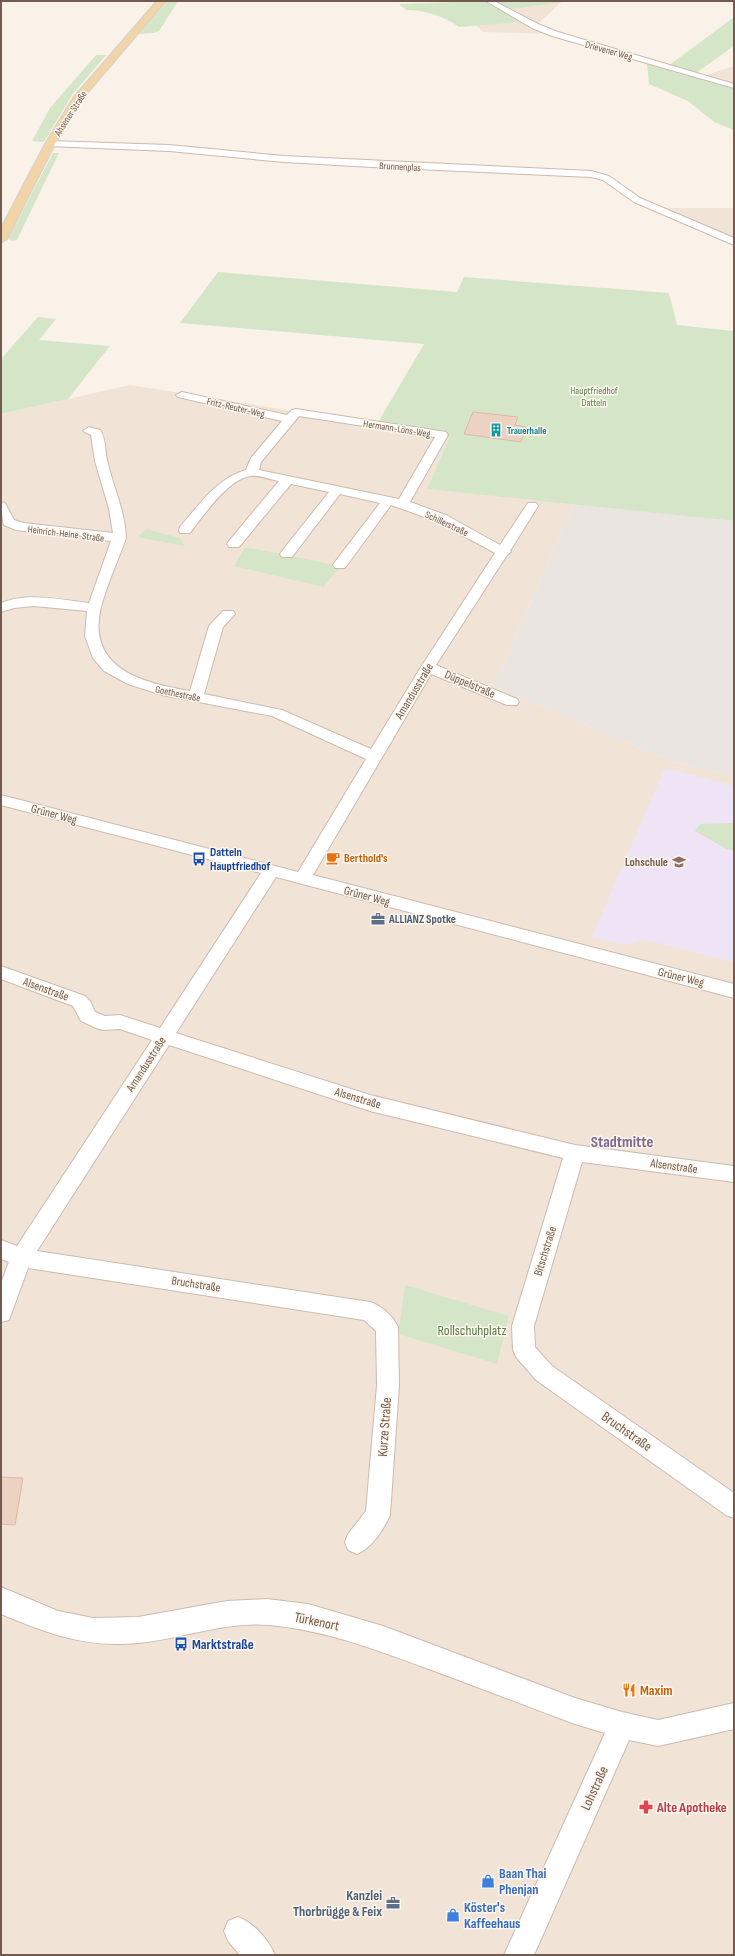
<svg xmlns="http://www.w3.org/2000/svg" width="735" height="1956" font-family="'Sofia Sans Condensed',sans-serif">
<rect width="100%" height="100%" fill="#faf2e8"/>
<!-- residential -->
<path fill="#f1e4d7" d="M560 3 537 25 550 34 484 32 475 25 521 22 501 11Z
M734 66V85L704 76Z
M650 208H734V245Z
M130 385 450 436 427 489 574 503 494 686 673 762 734 776V1955H1V414Z"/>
<!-- industrial -->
<path fill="#ebe5e1" d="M574 503 734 521V776L673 762 494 686Z"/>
<!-- education -->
<path fill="#efe4f6" d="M665 768 734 786V962L643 939 629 944H621L592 937Z"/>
<!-- green -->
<path fill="#d5e6c8" d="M168 1H178L159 31 154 33 139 34Z
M484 1 522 22 459 27C444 16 424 10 406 10L399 4Z
M492 1H563L560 3 507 10Z
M734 17V46L696 73 668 66Z
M96 55H106L72 95 44 142 32 141 50 108Z
M647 64 734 89V130L714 122 688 101 649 84Z
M53 153H59L17 240 12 241 8 239Z
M218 272 457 292 464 277 669 293 677 325 734 331V521L427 489 450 436 377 424 424 344 180 323Z
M38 317 56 319 39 340 110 346 68 399 1 414V359Z
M146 529 180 538 184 546 138 537Z
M245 547 341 566 323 587 234 566Z
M734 823V851L726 849 695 831 700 824Z
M405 1285 509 1316 497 1364 398 1334Z"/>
<!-- building -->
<path fill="#ecd2c3" stroke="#ddb9a5" d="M473 412 518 417 515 425 526 427 521 442 464 434Z
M1 1477 23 1478 15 1525 1 1524Z"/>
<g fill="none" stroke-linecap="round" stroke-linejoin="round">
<!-- minor casing -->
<g stroke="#cbbaaf" stroke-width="2">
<path id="minor" d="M486 1H494L538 24 558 32 734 84V88L552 36 532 28Z
M50 141 169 145 284 156 591 171 609 176 640 198 734 238V245L634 202 603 180 591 177 372 167 284 162 169 151 47 146 46 144Z
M182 392 287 415 292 410 296 409 446 432 448 435 410 502 446 515 500 545 528 503H536L538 506 510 551 511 552 507 555 436 665 517 699 519 702 517 705H507L431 674 313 875 734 984V998L276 877 176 1033 370 1095 575 1145 734 1166V1182L582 1162 534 1326 535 1347 552 1366 734 1493V1518L726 1515 536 1380 516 1357 513 1350 512 1326 563 1158 370 1111 169 1045 37 1251 370 1302C382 1306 393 1316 398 1327L399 1385 390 1515C384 1529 372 1548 357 1554L348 1550 345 1542 348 1534 366 1511 377 1385 376 1331 364 1320 28 1268 9 1320 1 1322V1283L9 1262 1 1259V1240L17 1246 152 1040 120 1029 103 1030 96 1028 81 1021 73 1006 1 979V966L85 996 90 1001 95 1012 105 1016 120 1015 160 1028 261 873 1 805V795L298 872 366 759 272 716 162 695 128 684 104 671 93 658 85 636 87 611 34 606 14 608 1 612V603C29 592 60 600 89 603L111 541 16 530 4 525 3 522 1 502 5 503 14 520 24 523 113 533 109 509 95 461 91 435 83 431 89 427 100 430C106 438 105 451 107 460 113 487 125 510 126 538 118 561 107 584 101 607 86 669 143 683 190 691L209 626 223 611H233L235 614 223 627 204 694 282 710 371 749 421 667 495 553 436 521 391 505 345 568H335L333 565 335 562 380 503 340 494 292 557H282L280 554 282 551 329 492 291 484 239 547H229L227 544 229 541 279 481C271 480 260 475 251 476 229 478 203 516 190 533H180L179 530 180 527C199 505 217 478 246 470L251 458 282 421 178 397 176 395ZM299 416 435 437 399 499 259 470 261 462Z
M1 1587 58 1611 93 1618 138 1617 227 1601 267 1599 308 1604 383 1626 575 1698 622 1712 658 1720 734 1703V1729L658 1746 629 1740 534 1955H504L605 1733 575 1724C529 1707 483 1689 437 1672 382 1652 327 1630 269 1625 225 1621 181 1639 138 1643 85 1648 49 1634 1 1614Z
M238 1917C254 1923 268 1939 275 1955H240L228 1941 224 1931 228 1921Z"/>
</g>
<!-- major casing -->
<g stroke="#d7d1ce" stroke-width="2">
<path id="major" d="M157 1H166L82 99 55 144 7 239 1 243V228L45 144 73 98Z"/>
</g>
<!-- minor -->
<use href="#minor" fill="#fff" fill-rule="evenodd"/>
<!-- major -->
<use href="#major" fill="#f1d4a8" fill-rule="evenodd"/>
</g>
<!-- icons -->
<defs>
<g id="building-bare" transform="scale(1.08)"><path d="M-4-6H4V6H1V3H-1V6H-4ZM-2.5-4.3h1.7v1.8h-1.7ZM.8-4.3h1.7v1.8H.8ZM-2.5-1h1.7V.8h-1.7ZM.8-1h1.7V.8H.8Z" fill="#0f9aa8" stroke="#fdf7ee" stroke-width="2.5" paint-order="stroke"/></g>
<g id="cafe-bare" transform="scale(1.08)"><path d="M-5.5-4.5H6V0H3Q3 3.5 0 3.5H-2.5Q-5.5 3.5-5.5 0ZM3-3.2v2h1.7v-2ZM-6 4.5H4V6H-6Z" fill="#e8710a" stroke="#fdf7ee" stroke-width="2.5" paint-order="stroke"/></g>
<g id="bus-bare" transform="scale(1.08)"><path d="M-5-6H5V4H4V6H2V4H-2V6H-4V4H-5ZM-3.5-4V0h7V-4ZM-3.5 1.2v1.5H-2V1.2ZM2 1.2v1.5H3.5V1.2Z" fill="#1a4fb4" stroke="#fdf7ee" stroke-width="2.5" paint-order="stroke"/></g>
<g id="school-bare" transform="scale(1.08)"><path d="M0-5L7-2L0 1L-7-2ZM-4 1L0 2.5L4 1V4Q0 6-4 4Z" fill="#8d6e63" stroke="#fdf7ee" stroke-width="2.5" paint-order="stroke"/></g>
<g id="office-bare" transform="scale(1.08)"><path d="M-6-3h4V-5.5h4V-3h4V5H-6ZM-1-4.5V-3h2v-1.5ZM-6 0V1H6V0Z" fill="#5c6f8a" stroke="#fdf7ee" stroke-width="2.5" paint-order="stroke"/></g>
<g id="restaurant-bare" transform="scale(1.08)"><path d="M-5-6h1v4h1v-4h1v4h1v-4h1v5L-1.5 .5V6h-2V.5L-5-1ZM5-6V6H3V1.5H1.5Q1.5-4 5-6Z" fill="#e8710a" stroke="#fdf7ee" stroke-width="2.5" paint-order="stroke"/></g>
<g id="pharmacy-bare" transform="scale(1.08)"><path d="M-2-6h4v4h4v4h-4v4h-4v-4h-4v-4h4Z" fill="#e0444e" stroke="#fdf7ee" stroke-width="2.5" paint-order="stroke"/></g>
<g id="shop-bare" transform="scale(1.08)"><path d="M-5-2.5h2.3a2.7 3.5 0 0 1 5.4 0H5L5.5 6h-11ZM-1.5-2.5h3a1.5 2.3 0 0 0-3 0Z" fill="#3f7fe0" stroke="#fdf7ee" stroke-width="2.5" paint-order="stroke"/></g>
</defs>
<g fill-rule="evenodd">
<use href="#building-bare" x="496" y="430"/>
<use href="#cafe-bare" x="333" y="858"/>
<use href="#bus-bare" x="199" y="859"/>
<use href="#school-bare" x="679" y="862"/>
<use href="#office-bare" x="378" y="919"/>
<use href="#bus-bare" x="181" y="1644"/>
<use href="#restaurant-bare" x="629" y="1690"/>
<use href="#pharmacy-bare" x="646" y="1807"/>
<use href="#shop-bare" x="488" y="1881"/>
<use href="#office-bare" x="393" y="1903"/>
<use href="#shop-bare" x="453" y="1915"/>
</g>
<g text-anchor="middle" stroke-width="3" stroke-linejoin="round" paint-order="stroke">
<!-- far-street labels -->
<g font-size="10" fill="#715a4f" stroke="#fdf7ee">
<text transform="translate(609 50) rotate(16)" y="4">Drievener Weg</text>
<text transform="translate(70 113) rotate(-57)" y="4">Ahsener Straße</text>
<text transform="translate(400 166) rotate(3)" y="4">Brunnenplas</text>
<text transform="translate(236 407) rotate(13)" y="4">Fritz-Reuter-Weg</text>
<text transform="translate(397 428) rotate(9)" y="4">Hermann-Löns-Weg</text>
<text transform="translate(447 523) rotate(25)" y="4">Schillerstraße</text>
<text transform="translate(66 533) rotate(7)" y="4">Heinrich-Heine-Straße</text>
<text transform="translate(178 693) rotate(12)" y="4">Goethestraße</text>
</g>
<!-- far-park labels -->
<g font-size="10" fill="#5a7b4b" stroke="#fdf7ee">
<text x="594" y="394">Hauptfriedhof<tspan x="594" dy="12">Datteln</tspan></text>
</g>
<!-- far-culture labels -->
<g font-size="10" font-weight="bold" fill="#0d838f" stroke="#fdf7ee" text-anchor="start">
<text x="507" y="434">Trauerhalle</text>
</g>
<!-- street labels -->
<g font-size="12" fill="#715a4f" stroke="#fdf7ee">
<text transform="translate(470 684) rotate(23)" y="4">Düppelstraße</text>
<text transform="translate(414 691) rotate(-59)" y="4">Amandusstraße</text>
<text transform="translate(54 814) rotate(15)" y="4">Grüner Weg</text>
<text transform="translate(367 896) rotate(15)" y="4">Grüner Weg</text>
<text transform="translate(681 977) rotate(14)" y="4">Grüner Weg</text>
<text transform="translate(46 989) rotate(20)" y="4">Alsenstraße</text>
<text transform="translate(146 1064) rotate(-57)" y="4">Amandusstraße</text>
<text transform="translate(358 1098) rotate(17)" y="4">Alsenstraße</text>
<text transform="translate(674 1166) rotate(8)" y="4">Alsenstraße</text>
<text transform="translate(545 1251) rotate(-73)" y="4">Bitschstraße</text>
<text transform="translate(196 1284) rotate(9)" y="4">Bruchstraße</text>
</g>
<!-- transit labels -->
<g font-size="12" font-weight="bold" fill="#164399" stroke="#fdf7ee" text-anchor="start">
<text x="210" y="856">Datteln<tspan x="210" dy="14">Hauptfriedhof</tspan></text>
</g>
<!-- food labels -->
<g font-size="12" font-weight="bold" fill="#c56008" stroke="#fdf7ee" text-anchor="start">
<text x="344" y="862">Berthold's</text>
</g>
<!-- education labels -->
<g font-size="12" font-weight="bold" fill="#785e54" stroke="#fdf7ee" text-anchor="end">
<text x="668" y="866">Lohschule</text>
</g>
<!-- service labels -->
<g font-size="12" font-weight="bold" fill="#4e5e75" stroke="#fdf7ee" text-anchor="start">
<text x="389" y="923">ALLIANZ Spotke</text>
</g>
<!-- near-park labels -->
<g font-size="14" fill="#5a7b4b" stroke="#fdf7ee">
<text x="472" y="1335">Rollschuhplatz</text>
</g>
<!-- near-street labels -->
<g font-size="14" fill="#715a4f" stroke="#fdf7ee">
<text transform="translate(384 1427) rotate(-86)" y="5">Kurze Straße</text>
<text transform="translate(627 1431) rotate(35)" y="5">Bruchstraße</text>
<text transform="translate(317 1621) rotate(12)" y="5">Türkenort</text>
<text transform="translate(594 1788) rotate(-65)" y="5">Lohstraße</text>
</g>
<!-- near-transit labels -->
<g font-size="14" font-weight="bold" fill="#164399" stroke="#fdf7ee" text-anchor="start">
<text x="192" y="1649">Marktstraße</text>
</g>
<!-- near-food labels -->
<g font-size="14" font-weight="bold" fill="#c56008" stroke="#fdf7ee" text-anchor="start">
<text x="640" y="1695">Maxim</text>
</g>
<!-- near-health labels -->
<g font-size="14" font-weight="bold" fill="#be3a42" stroke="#fdf7ee" text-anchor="start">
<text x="657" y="1812">Alte Apotheke</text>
</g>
<!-- near-shop labels -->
<g font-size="14" font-weight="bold" fill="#366cbe" stroke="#fdf7ee" text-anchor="start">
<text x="499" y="1878">Baan Thai<tspan x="499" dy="16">Phenjan</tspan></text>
<text x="464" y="1912">Köster's<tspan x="464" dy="16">Kaffeehaus</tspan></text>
</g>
<!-- near-service labels -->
<g font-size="14" font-weight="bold" fill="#4e5e75" stroke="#fdf7ee" text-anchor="end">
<text x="382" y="1900">Kanzlei<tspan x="382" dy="16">Thorbrügge &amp; Feix</tspan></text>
</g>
<!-- district labels -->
<g font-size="16" font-weight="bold" fill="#7f668d" stroke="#fdf7ee">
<text x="622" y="1147">Stadtmitte</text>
</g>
</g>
<!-- border -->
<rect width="735" height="1956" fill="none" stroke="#715a4f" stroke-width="4"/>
</svg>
